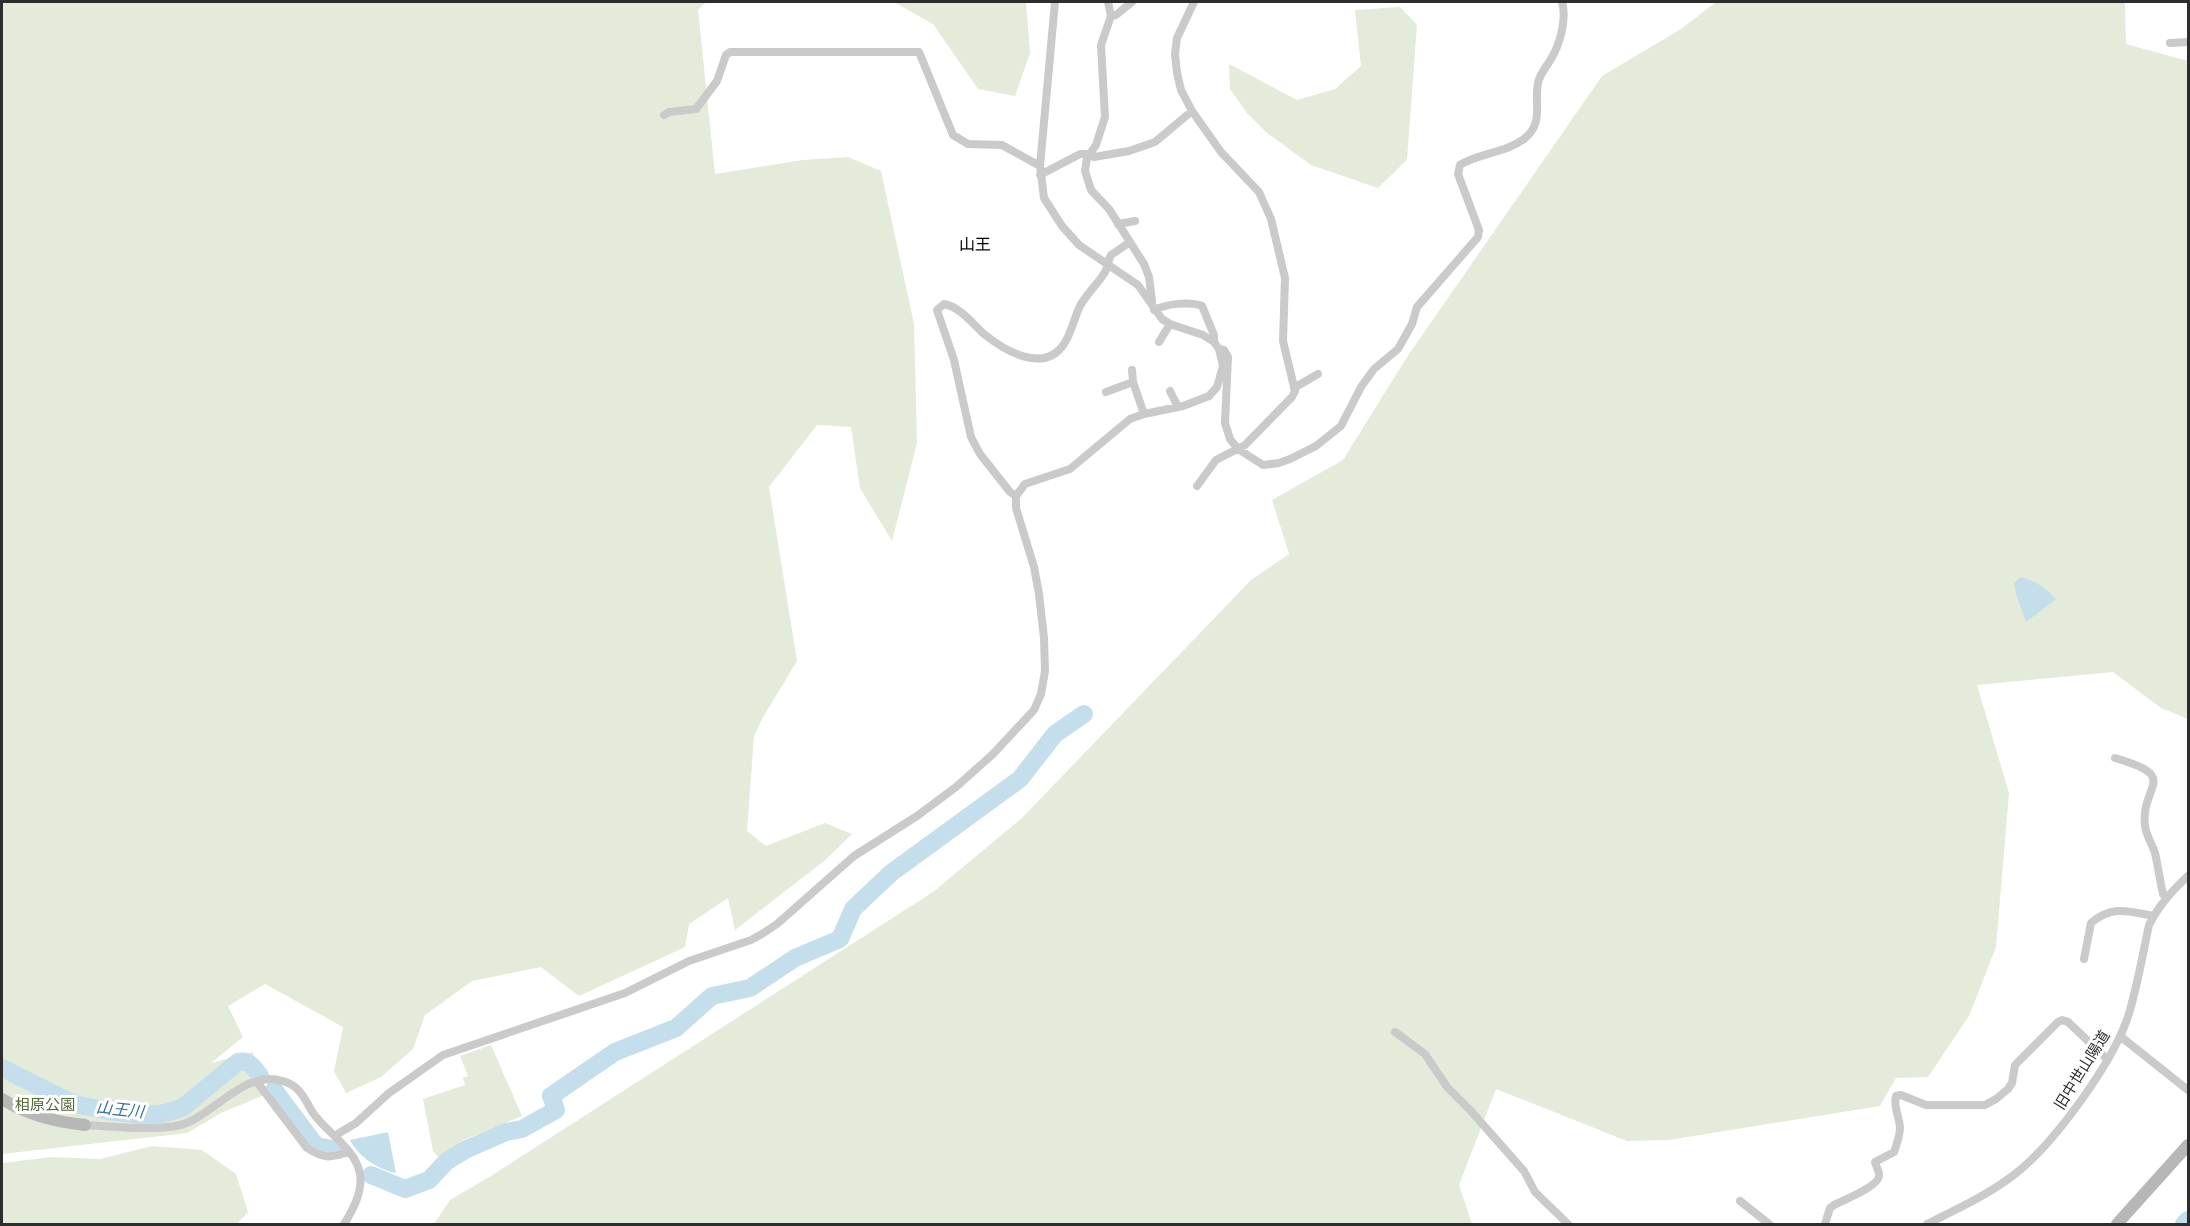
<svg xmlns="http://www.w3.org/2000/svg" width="2190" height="1226" font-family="Lato,'Noto Sans JP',sans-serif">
<rect width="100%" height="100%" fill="#fff"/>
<!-- green -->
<path fill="#e4ebda" d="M2 2H706L698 10 715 174 803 160 848 157 881 171 914 324 917 443 892 541 860 488 851 427 817 425 769 487 797 661 762 719 754 736 747 831 766 846 825 823 852 834 824 861 735 930 728 898 689 924 685 947 579 996 541 967 472 981 425 1015 413 1049 381 1077 346 1093 334 1071 343 1027 265 984 228 1006 243 1037 211 1063 253 1052 262 1096 221 1113 187 1133 2 1154Z
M894 2H1026L1030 53 1015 96 978 89 933 24Z
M1716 2H2125L2126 44 2188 61V719L2161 708 2113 672 1977 685 2009 793 1996 947 1969 1016 1928 1077 1896 1078 1880 1106 1669 1140 1627 1141 1496 1089 1459 1185 1472 1224H434L450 1200 491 1176 933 892 1022 818 1251 580 1289 554 1272 500 1343 460 1407 357 1602 76 1681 29Z
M1400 7 1417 25 1407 160 1378 188 1311 165 1267 133 1247 113 1230 89 1229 64 1297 100 1335 89 1361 66 1355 10Z
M491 1045 522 1116 463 1140 445 1155 439 1158 433 1151 423 1099 465 1085 463 1078 468 1076 460 1056Z
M152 1146 202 1150 236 1174 248 1212 237 1224H2V1163L52 1157 100 1159Z"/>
<!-- water -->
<path fill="#c5deec" d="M2020 577C2036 581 2045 587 2056 599L2026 622 2016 594 2014 583Z
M388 1132 396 1173C377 1169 359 1157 350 1140Z"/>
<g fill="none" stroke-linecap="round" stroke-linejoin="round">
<!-- river -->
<path stroke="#c5deec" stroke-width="18" d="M2 1068 74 1104 109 1111 139 1115 161 1114 182 1108 238 1062C249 1059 254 1068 260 1076
M274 1090 316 1146 338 1150
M371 1175 405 1189 429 1180 447 1161 467 1149 506 1132 522 1129 556 1110 551 1096 615 1052 676 1028 712 996 750 988 795 958 840 939 853 909 891 873 1020 779 1055 734 1084 714
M2184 1224 2188 1220"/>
<!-- street -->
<path stroke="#cacaca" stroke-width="8" d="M1108 2 1111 16 1101 45 1105 117 1096 145 1087 158 1085 171 1091 190 1109 209 1144 264 1149 277 1152 301
M1194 2 1177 38 1175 54 1177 73 1181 90 1192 111 1221 152 1259 192 1271 219 1285 278 1283 341 1295 391 1292 397 1245 445 1216 460 1197 486
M1111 16 1116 15 1132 2
M2170 43 2188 42
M664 115 669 112 696 109 717 81 726 55 730 52H919L953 135 968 144 1002 145 1040 166
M1040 175 1080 154H1087L1094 157 1129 151 1155 142 1192 111
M1118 224 1135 221
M1154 310C1166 304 1190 301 1202 306L1214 335V342
M1159 342 1170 324
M1219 349 1224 350 1228 357 1225 423 1230 439 1238 449 1263 465 1279 463 1290 459 1316 446 1341 426 1361 387 1374 369 1398 349 1412 324 1417 307 1478 237 1479 230 1458 174 1460 165C1479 153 1505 153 1524 139 1544 124 1534 104 1538 83 1539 75 1547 66 1551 59 1560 44 1567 19 1562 2
M1132 370 1133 382 1144 414
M1294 388 1318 374
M1170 391 1178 407
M1106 392 1133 382
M1016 496 1010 492 980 454 971 437 954 360 937 310 944 304C960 307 972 323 984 334 1005 351 1044 374 1064 344 1072 332 1074 318 1080 306 1087 293 1098 284 1105 272 1108 267 1108 261 1111 255L1130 242
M2115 758C2182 777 2140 785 2145 826 2146 835 2152 844 2155 853 2158 866 2160 881 2163 894L2166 898
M2084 959 2091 923C2112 905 2128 911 2154 916
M1395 1032 1425 1054 1447 1087 1471 1111 1524 1171 1535 1192 1568 1224
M2120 1036 2188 1090
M257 1082 307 1148C324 1159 330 1158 348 1152
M85 1125C112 1126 164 1133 189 1122 215 1110 239 1080 269 1079 277 1079 289 1082 295 1087 304 1094 307 1104 313 1113 326 1132 356 1149 360 1174 363 1191 353 1210 344 1224
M336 1135 356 1123 389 1093 443 1055 625 993 689 961 751 940 762 934 777 924 854 856 917 816 956 787 993 754 1034 710 1041 694 1045 671 1044 638 1039 594 1034 567 1016 508V496L1025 484 1070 469 1130 419 1144 414 1183 406 1209 396 1217 387 1223 366 1219 349 1214 342 1203 335 1170 324 1162 319 1138 285 1079 245 1062 226 1044 198 1040 166 1055 2
M1740 1201 1769 1224
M1825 1224 1830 1208 1834 1205C1843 1200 1878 1187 1879 1176 1880 1172 1876 1167 1875 1162L1894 1152C1897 1144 1900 1136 1900 1127 1899 1116 1893 1106 1896 1096L1901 1095 1926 1105H1985L1996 1099 2008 1089 2012 1083 2015 1065 2058 1022 2062 1020 2068 1022 2107 1059
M1927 1224C1957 1209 1988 1195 2015 1174 2054 1144 2117 1058 2130 1010 2138 982 2143 953 2149 925 2159 905 2172 891 2188 876"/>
<!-- secondary -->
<path stroke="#b7b7b7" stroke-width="12" d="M2 1099C27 1115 55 1122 85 1125
M2117 1224 2188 1145"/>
</g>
<g text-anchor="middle" stroke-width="6" stroke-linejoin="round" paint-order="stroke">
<!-- street labels -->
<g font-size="15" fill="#2d2d2d" stroke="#fff">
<text transform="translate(2082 1070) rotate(-58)" y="5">旧中世山陽道</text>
</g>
<!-- park labels -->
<g font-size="15" fill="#526a39" stroke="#fff">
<text x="45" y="1110">相原公園</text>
</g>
<!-- neighbourhood labels -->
<g font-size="16" fill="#000" stroke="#fff">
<text x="975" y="250">山王</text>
</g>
<!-- water labels -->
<g font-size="16" font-style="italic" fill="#397292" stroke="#fff">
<text transform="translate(120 1109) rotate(6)" y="6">山王川</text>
</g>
</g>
<!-- border -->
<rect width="2190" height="1226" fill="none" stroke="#2d2d2d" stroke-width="6"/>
</svg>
